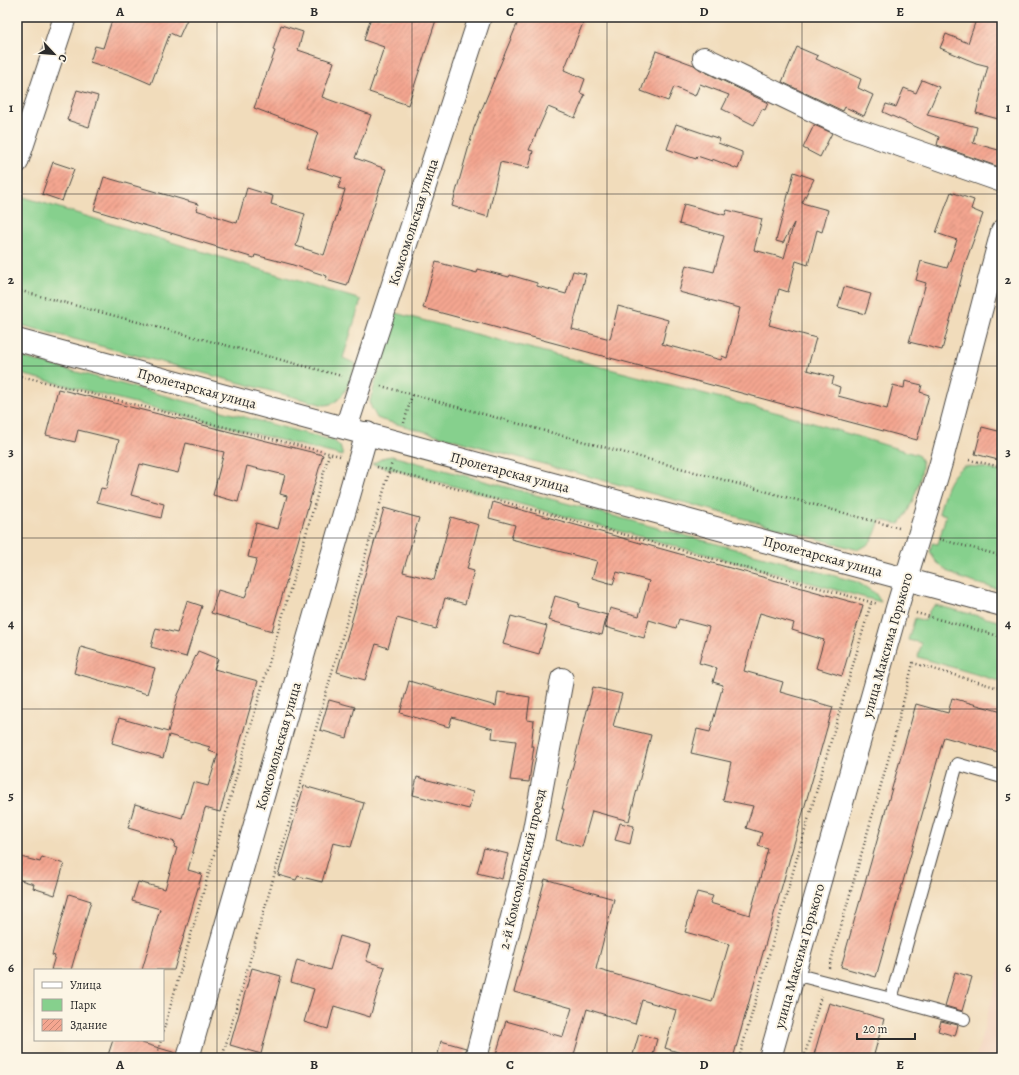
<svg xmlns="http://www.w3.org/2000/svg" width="1019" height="1075" font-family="Alegreya,serif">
<defs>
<pattern id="building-hatch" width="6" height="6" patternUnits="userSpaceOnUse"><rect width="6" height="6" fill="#f4a690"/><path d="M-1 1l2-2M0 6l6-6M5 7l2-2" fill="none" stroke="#c68776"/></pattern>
</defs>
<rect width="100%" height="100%" fill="#fcf5e5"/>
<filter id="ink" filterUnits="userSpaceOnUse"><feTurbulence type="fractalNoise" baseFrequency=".025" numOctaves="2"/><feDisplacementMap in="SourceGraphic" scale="8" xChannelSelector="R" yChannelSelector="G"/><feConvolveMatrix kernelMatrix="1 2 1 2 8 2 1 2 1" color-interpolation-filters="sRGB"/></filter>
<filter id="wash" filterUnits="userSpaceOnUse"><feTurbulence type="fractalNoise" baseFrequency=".012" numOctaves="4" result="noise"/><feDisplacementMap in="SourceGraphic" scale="16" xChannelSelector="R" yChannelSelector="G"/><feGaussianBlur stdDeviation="0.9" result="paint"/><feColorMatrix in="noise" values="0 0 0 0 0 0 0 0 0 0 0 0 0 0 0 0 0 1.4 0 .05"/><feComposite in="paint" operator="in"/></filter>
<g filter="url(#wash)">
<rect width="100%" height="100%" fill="#f1dcbb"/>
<!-- built -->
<path fill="#f3d4bf" d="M1002 961V1058H975L979 1046Z"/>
<!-- green -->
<path fill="#86d08d" stroke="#587e5c" d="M17 195 361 300 343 358 356 364C350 379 344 405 324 405L17 324Z
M395 313 790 416 918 455C919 457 922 461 922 463 923 477 909 515 899 524L880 520C875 534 872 548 855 549L382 420 377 418 371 407 370 401Z
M17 356 334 441 340 446 343 456 17 373Z
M392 456 857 582 875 593 881 602 372 464 385 457Z
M964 466 981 467 1002 472V590C977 583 941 578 930 551L932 543 938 544 946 515 939 513C944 495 947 477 964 466Z
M935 605 1002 622V682L918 657 921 643 908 640 915 618 925 621 929 611Z"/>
<g id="blocks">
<!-- building -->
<path fill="url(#building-hatch)" d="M113 17H188L179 37 170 33 151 84 128 74 90 62 95 46 103 48Z
M371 17H437L408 105 369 92 384 47 364 40Z
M520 17H579L578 21 583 23 564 70 585 79 580 93 585 95 575 118 548 107 529 150 533 151 529 168 500 162 488 217 452 206 474 128Z
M977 17H1002V120L976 113 988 66 976 63 940 48 946 34 968 43Z
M281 25 303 32 298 50 334 62 322 97 371 115 355 158 386 169 347 286 326 280 327 276 290 264 255 255 254 258 94 210 104 177 198 204 196 210 237 223 247 188 273 196 271 204 305 214 296 246 324 255 345 190 338 188 342 178 307 167 318 132 254 108 275 51 273 50Z
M797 47 818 56 816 59 861 79 858 88 873 95 864 116 845 107 843 111 782 82Z
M656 51 694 65 699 69 768 103 765 110 762 109 754 125 722 109 729 95 700 84 695 96 674 87 668 101 641 91Z
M922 80 939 87 927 115 977 127 973 143 1002 151 999 167 937 145 939 137 883 112 886 104 896 107 904 88 916 93Z
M77 90 98 96 89 127 67 120Z
M676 124 720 139 718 143 742 152V158L738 169 712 159V161L697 156 696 159 667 149Z
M814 125 832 133 820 157 803 148Z
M53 162 74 169 62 201 42 194Z
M794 172 814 179 802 203 828 210 822 232 817 230 808 265 796 261 788 292 779 289 769 325 816 338 807 370 834 377 832 384 840 387 838 396 887 409 893 385 904 388 905 381 922 385 920 392 929 395 917 440 423 308 436 262 477 273 478 269 509 277 510 275 537 283V286L566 294 573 271 586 274 572 329 610 339 618 306 668 320 662 344 721 360 722 356 727 358 740 308 679 292 686 265 714 272 724 236 679 224 684 204 725 215 727 210 762 219 754 250 784 258 794 223 783 243 776 241Z
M951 192 974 200 971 209 983 214 966 261 942 350 909 342 926 283 916 280 921 261 947 268 957 240 936 233Z
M844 287 871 294 865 314 838 307Z
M58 389 323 455 272 631 211 613 218 590 245 598 257 559 248 557 256 523 278 529 287 496 280 494 285 475 247 466 238 502 213 495 224 452 186 443 178 473 140 464 131 495 164 504 161 518 97 502 101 488 106 489 119 440 78 430 75 442 46 435Z
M982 427 1002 432V461L975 454Z
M493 502 863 605 842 676 816 668 824 640 792 630 794 623 760 613 744 671 783 682 780 692 833 707 733 1058H697L665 1048 676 1010 642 1000 635 1024 587 1009 573 1058H495L506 1021 563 1037 572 1008 514 992 545 879 614 899 596 969 712 1002 729 944 685 932 697 892 713 896 710 903 750 915 768 849 758 846 762 833 746 828 753 806 723 800 731 762 691 753 697 729 710 732 723 685 713 682 717 668 699 663 709 627 679 619 676 628 649 620 644 638 605 627 610 608 639 616 649 581 617 572 613 584 592 578 597 561 511 539 515 525 489 518Z
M384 508 419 518 403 572 434 580 451 517 479 525 467 569 474 571 465 604 445 598 436 629 397 618 388 648 376 644 365 680 337 672Z
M555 596 579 603 578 607 607 615 602 635 548 620Z
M187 601 202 606 186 657 151 647 156 628 177 633Z
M511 616 547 626 539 654 503 644Z
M81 647 155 668 147 694 74 673Z
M198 651 218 659 214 669 258 681 220 812 205 808 188 870 202 874 174 970H142L160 909 132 901 138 882 165 889 177 848 174 847 175 842 128 828 135 804 182 818 193 782 208 786 218 754 209 751 210 747 169 735 163 758 112 743 119 718 168 732 178 695Z
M409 681 496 706 498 692 530 697 527 720 534 721 531 746H534L529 782 510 780 516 741 492 738 493 729 452 717 449 727 400 713Z
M593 687 622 694 613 726 651 735 629 821 592 811 582 847 556 840 564 809H562Z
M952 698 1002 712V753L944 737 876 977 841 967 916 704 948 713Z
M329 700 355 707 347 738 320 730Z
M417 777 473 792 469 809 413 795Z
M304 786 364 803 351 847 333 843 322 882 298 876 296 880 278 875Z
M620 823 634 826 630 844 615 840Z
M484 848 508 854 502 879 477 873Z
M17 856 40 862 42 857 64 864 55 895 33 888 34 884 17 879Z
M69 894 91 901 71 970H51L55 956 52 955Z
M340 936 371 945 366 961 385 967 370 1017 334 1006 328 1029 304 1022 314 989 291 982 297 960 330 970Z
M252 968 281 976 261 1054 230 1045Z
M955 972 972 977 962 1011 945 1006Z
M829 1003 884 1019 873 1058H813Z
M941 1021 958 1025 955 1036 938 1031Z
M639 1034 657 1039 652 1058H632Z
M113 1040H132L176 1053V1058H107Z
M441 1041 466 1048 464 1058H437Z"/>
</g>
</g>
<g filter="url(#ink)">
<use href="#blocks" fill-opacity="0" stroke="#494641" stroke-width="1"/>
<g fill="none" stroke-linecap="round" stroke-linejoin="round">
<!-- service casing -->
<g stroke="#494641" stroke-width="14">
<path id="service" d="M794 974 891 999 957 764 1002 777
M891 999 964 1019"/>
</g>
<!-- minor casing -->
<g stroke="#494641" stroke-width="24">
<path id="minor" d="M704 58 845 126 1002 181
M17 162 65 17
M346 428 480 17
M188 1058 367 433
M476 1058 533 835 562 679
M770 1058 897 608 941 463 1002 231"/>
</g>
<!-- primary casing -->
<g stroke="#494641" stroke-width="24">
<path id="primary" d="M17 340 1002 605"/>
</g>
<!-- path -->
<path stroke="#494641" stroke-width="2.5" stroke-dasharray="1 3" stroke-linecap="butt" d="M17 290 342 376
M17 375 340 456
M381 386 899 528
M404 423 412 395
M969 460 1002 467
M377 467 878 604
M939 539 1002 556
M916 613 1002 637
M829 968 892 746 913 663 1002 689
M163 1032 329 454
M156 1058 161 1040
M222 1058 392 462
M739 1058 871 603
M804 1058 821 996"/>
<!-- service -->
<use href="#service" stroke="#fff" stroke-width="12"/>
<!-- minor -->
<use href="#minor" stroke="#fff" stroke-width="22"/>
<!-- primary -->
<use href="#primary" stroke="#fff" stroke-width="22"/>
</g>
</g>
<!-- grid -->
<path fill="none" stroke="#2b2b2b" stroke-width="1" stroke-opacity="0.55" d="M217 17V1058M412 17V1058M607 17V1058M802 17V1058M17 194H1002M17 366H1002M17 538H1002M17 709H1002M17 881H1002"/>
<g text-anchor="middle" stroke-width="4" stroke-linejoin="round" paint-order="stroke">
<!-- street labels -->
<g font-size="14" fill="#2b2b2b" stroke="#fcf5e5">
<text transform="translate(413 222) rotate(-72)" y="5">Комсомольская улица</text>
<text transform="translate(197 388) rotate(15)" y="5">Пролетарская улица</text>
<text transform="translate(510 472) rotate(15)" y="5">Пролетарская улица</text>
<text transform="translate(823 556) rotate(15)" y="5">Пролетарская улица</text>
<text transform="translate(887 645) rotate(-74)" y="5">улица Максима Горького</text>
<text transform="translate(278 746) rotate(-74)" y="5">Комсомольская улица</text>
<text transform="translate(522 869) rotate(-77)" y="5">2-й Комсомольский проезд</text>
<text transform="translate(799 956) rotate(-74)" y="5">улица Максима Горького</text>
</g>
</g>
<!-- margin -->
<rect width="1019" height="1075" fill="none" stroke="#fcf5e5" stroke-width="44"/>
<!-- legend -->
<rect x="34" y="969" width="130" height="72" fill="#fcf5e5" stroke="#a8a49b"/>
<rect x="42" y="982" width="20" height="6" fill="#ffffff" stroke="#a8a49b"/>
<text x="70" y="989" font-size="12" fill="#2b2b2b">Улица</text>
<rect x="42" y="999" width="20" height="12" fill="#86d08d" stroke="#a8a49b"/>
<text x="70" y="1009" font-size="12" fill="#2b2b2b">Парк</text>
<rect x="42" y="1019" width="20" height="12" fill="url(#building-hatch)" stroke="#a8a49b"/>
<text x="70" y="1029" font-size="12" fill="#2b2b2b">Здание</text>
<!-- north arrow -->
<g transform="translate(54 54) rotate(116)" stroke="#fcf5e5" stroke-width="3" paint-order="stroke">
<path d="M0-3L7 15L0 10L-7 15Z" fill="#2b2b2b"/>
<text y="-6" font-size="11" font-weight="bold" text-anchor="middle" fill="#2b2b2b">С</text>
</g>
<!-- scale -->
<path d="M857 1033v6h58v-6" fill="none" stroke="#2b2b2b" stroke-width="2"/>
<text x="863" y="1033" font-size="12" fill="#2b2b2b" stroke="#fcf5e5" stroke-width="3" paint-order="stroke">20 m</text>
<rect x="22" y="22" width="975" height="1031" fill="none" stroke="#2b2b2b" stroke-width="1.5"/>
<g font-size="13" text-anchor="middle" font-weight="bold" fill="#2b2b2b">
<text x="120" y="16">A</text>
<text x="314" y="16">B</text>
<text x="510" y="16">C</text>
<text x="704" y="16">D</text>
<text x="900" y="16">E</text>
<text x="11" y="112">1</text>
<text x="1008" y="112">1</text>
<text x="11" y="284">2</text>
<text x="1008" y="284">2</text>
<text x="11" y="456">3</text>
<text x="1008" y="456">3</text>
<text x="11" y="628">4</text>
<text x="1008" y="628">4</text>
<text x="11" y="800">5</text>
<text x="1008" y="800">5</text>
<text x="11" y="972">6</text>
<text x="1008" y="972">6</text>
<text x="120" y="1069">A</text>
<text x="314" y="1069">B</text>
<text x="510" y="1069">C</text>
<text x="704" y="1069">D</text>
<text x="900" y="1069">E</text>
</g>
</svg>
